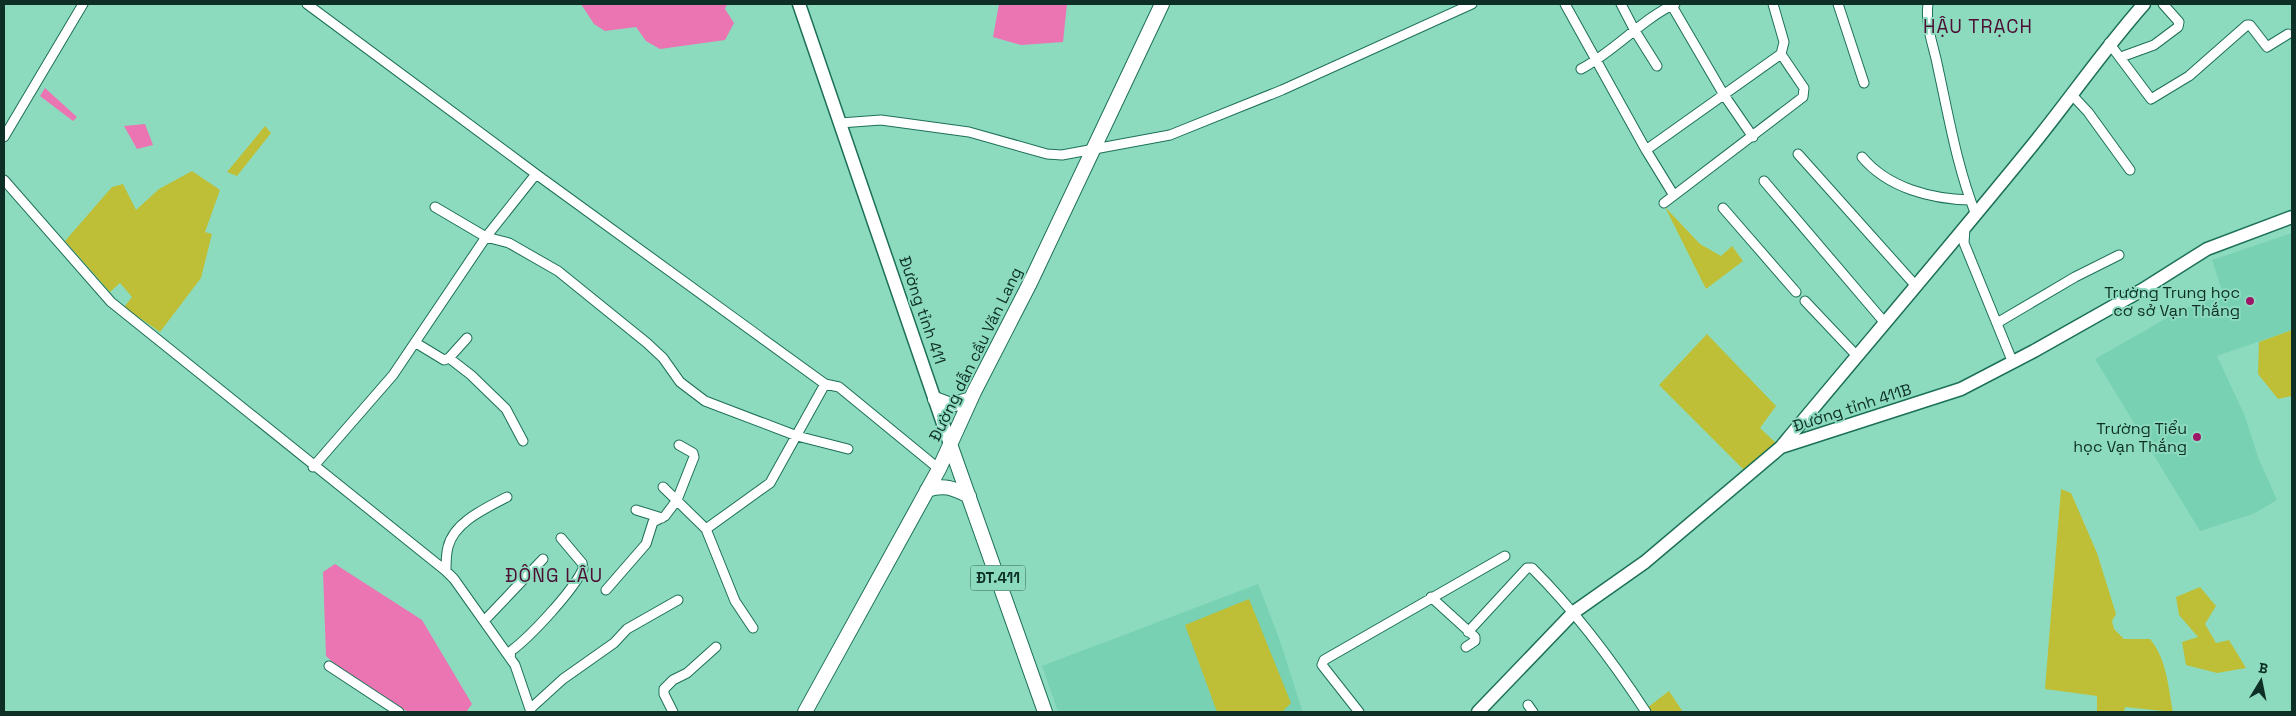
<svg xmlns="http://www.w3.org/2000/svg" width="2296" height="716" font-family="'Space Grotesk',sans-serif">
<rect width="100%" height="100%" fill="#8ddbbf"/>
<!-- built -->
<path fill="#78d1b3" d="M2292 233V330L2217 356 2245 416 2258 457 2277 500 2253 514 2200 531 2095 359 2179 311 2223 294 2212 260Z
M1258 584 1279 638 1302 710 1298 712H1058L1042 666Z"/>
<!-- green -->
<path fill="#bebf36" d="M265 126 271 133 237 176 227 172Z
M192 171 220 190 205 232 212 234 201 278 160 332 124 307 132 297 120 283 110 292 65 241 112 187 123 184 136 210 159 189Z
M1665 207 1700 244 1721 256 1732 246 1743 261 1706 289Z
M2292 330V396L2278 399 2258 374 2259 342Z
M1707 334 1776 406 1760 428 1777 444 1746 472 1659 385Z
M2061 489 2071 493 2097 553 2116 614 2112 621 2114 629 2124 639H2150C2167 660 2168 686 2173 712L2125 707 2124 712H2097V696L2045 689Z
M2200 587 2216 606 2205 624 2216 643 2229 640 2246 668 2217 673 2186 665 2182 642 2198 637 2179 615 2176 597Z
M1249 599 1291 703 1282 712H1217L1185 625Z
M1669 691 1683 712H1650L1647 708Z"/>
<!-- water -->
<path fill="#eb74b2" d="M581 4H727L725 9 734 23 725 40 660 49 646 41 636 27 605 31 594 24Z
M999 4H1067L1063 42 1021 45 993 37Z
M45 88 77 117 73 121 40 96Z
M145 124 153 145 137 149 124 126Z
M335 564 422 620 472 704 466 712H408L336 665 326 656 323 572Z"/>
<g fill="none" stroke-linecap="round" stroke-linejoin="round">
<!-- street casing -->
<g stroke="#1c7058" stroke-width="11">
<path id="street" d="M307 4 536 174 825 384 839 387 939 469
M1565 4 1646 150 1673 194
M1621 4 1635 31 1657 66
M1838 4 1864 83
M1928 4C1925 27 1934 46 1938 68 1949 118 1957 167 1976 215
M1672 6 1724 95 1753 137
M2109 43 2151 99 2189 76 2247 25H2250L2267 47 2288 34
M2121 57 2154 45 2178 27 2179 22 2163 4
M1581 69C1614 52 1643 18 1675 4
M2073 96 2088 112 2130 170
M840 123 881 120 969 132 1047 154 1062 155 1170 135 1282 90 1472 4
M4 137 83 4
M1646 150 1781 54 1784 42 1773 4
M1798 154 1916 286
M1862 157C1888 188 1931 199 1970 200
M4 180 111 302 446 571 454 579 515 665 531 712
M1764 181 1885 323
M1664 203 1803 97 1804 88 1781 54
M435 207 486 237 509 243 558 271 647 343 663 358 680 382 705 401 797 436 848 449
M1723 208 1796 292
M1965 228 1964 243 2013 363
M1805 301 1857 356
M1997 323 2075 277 2119 255
M416 343 444 360 449 358 467 338
M449 358 471 375 506 409 523 441
M313 467 393 375 486 237 536 174
M663 487 706 529
M636 510 662 518
M446 571C446 563 446 554 448 547 454 522 486 508 507 497
M606 590 646 544 653 522 665 516 677 500 694 457 693 453 679 445
M1431 597 1475 637V641L1466 647
M484 621 543 559
M753 628 735 601 706 529 770 483 825 384
M1468 632 1527 568H1532C1576 612 1612 660 1646 712
M510 658 511 651C531 636 573 591 583 569L582 563 561 538
M329 666 399 712
M1528 705 1533 712
M530 709 563 679 614 643 627 629 678 600
M673 712 664 694V689L673 680 687 673 716 647
M1359 712 1322 665 1324 660 1505 556"/>
</g>
<!-- secondary casing -->
<g stroke="#1c7058" stroke-width="15">
<path id="secondary" d="M799 4 950 444
M1781 447C1864 347 1949 248 2031 147 2070 99 2104 49 2144 4
M1478 712 1574 612 1645 562 1781 447 1961 389 2034 351 2142 290 2207 249 2292 217"/>
</g>
<!-- primary casing -->
<g stroke="#1c7058" stroke-width="16">
<path id="primary" d="M935 399 951 405 971 399
M950 444 1045 712
M927 490C944 484 953 488 969 496
M805 712 939 469 974 392 1030 283 1162 4"/>
</g>
<!-- street -->
<use href="#street" stroke="#fff" stroke-width="9"/>
<!-- secondary -->
<use href="#secondary" stroke="#fff" stroke-width="12"/>
<!-- primary -->
<use href="#primary" stroke="#fff" stroke-width="14"/>
</g>
<!-- markers -->
<g fill="#9c1768" stroke="#8ddbbf" stroke-width="2">
<circle cx="2250" cy="301" r="5"/>
<circle cx="2197" cy="437" r="5"/>
</g>
<g text-anchor="middle" stroke-width="4" stroke-linejoin="round" paint-order="stroke">
<!-- shield labels -->
<rect fill="#8ddbbf" stroke="#336353" stroke-width="1" x="970.5" y="565.5" width="55" height="25" rx="4"/>
<g font-size="15" font-weight="bold" fill="#0d2f25">
<text x="998" y="583">ĐT.411</text>
</g>
<!-- poi labels -->
<g font-size="16" fill="#0d2f25" stroke="#8ddbbf" text-anchor="end">
<text x="2240" y="298">Trường Trung học<tspan x="2240" dy="18">cơ sở Vạn Thắng</tspan></text>
<text x="2187" y="434">Trường Tiểu<tspan x="2187" dy="18">học Vạn Thắng</tspan></text>
</g>
<!-- street labels -->
<g font-size="16" fill="#0d2f25" stroke="#8ddbbf">
<text transform="translate(923 310) rotate(71)" y="6">Đường tỉnh 411</text>
<text transform="translate(975 354) rotate(-64)" y="6">Đường dẫn cầu Văn Lang</text>
<text transform="translate(1852 407) rotate(-18)" y="6">Đường tỉnh 411B</text>
</g>
<!-- quarter labels -->
<g font-size="19" letter-spacing="1" fill="#4c0e32" stroke="#8ddbbf">
<text x="1978" y="33">HẬU TRẠCH</text>
<text x="554" y="582">ĐÔNG LÂU</text>
</g>
</g>
<!-- border -->
<rect width="2296" height="716" fill="none" stroke="#0d2f25" stroke-width="10"/>
<!-- north arrow -->
<g transform="translate(2261 681) rotate(10)" stroke="#8ddbbf" stroke-width="4" paint-order="stroke">
<path d="M0-4L9 19L0 12L-9 19Z" fill="#0d2f25"/>
<text y="-8" font-size="14" font-weight="bold" text-anchor="middle" fill="#0d2f25">B</text>
</g>
</svg>
